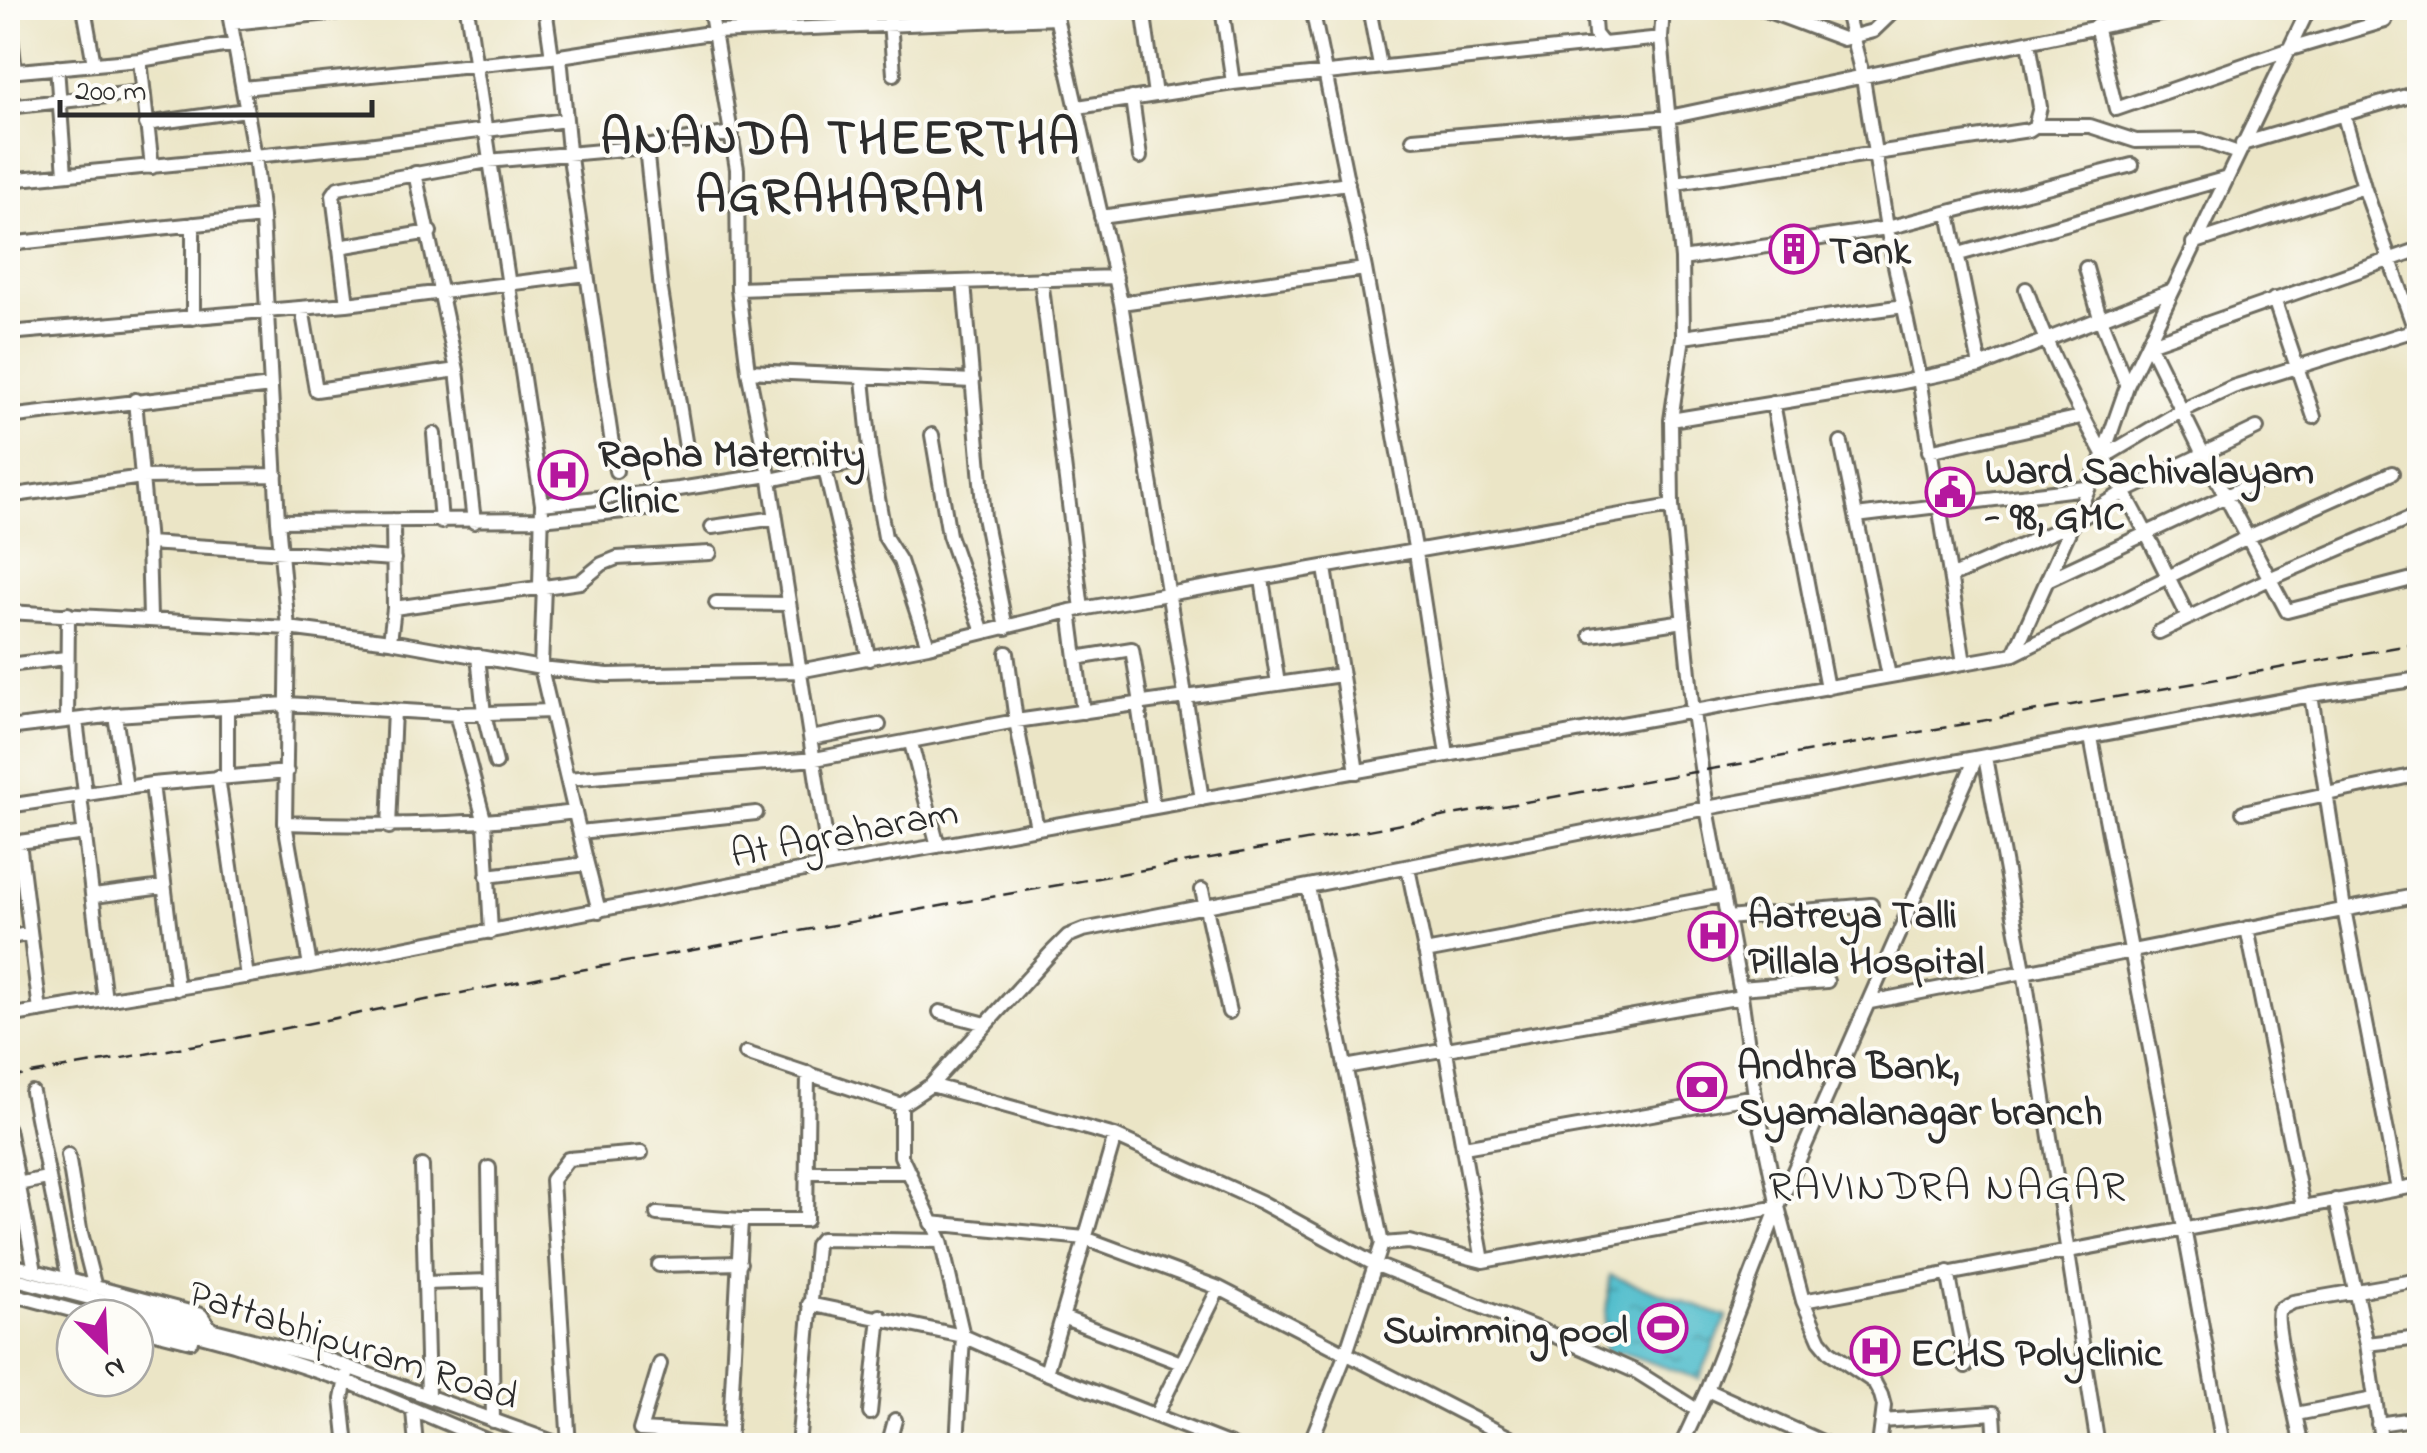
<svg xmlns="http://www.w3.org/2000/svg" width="2427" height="1453" font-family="'Indie Flower',sans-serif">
<defs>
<pattern id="water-ripples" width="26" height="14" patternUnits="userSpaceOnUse" patternTransform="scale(2.5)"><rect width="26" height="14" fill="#51bdcc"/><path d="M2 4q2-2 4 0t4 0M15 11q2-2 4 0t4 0" fill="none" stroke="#439aa6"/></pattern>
</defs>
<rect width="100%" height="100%" fill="#fdfcf7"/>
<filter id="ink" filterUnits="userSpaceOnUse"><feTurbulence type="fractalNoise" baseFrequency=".01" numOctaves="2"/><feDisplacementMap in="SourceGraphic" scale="20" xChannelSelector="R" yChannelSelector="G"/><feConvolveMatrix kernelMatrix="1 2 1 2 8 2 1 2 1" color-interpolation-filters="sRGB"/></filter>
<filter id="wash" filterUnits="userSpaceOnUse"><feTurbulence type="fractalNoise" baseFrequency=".0048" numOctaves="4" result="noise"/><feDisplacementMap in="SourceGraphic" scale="40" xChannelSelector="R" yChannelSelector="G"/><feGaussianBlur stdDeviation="2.25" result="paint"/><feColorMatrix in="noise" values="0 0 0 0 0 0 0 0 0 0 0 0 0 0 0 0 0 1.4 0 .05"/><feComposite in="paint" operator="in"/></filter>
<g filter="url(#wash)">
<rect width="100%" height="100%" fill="#ebe5c6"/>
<!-- water -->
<path fill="url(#water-ripples)" stroke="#3e747c" stroke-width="2.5" d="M1610 1275 1727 1317 1699 1379 1621 1352 1608 1360 1603 1340Z"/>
</g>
<g filter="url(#ink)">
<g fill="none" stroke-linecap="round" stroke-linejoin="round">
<!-- minor casing -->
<g stroke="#6e6c61" stroke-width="18">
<path id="minor" d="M84 8 94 64
M228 8 255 156 262 217 278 521 288 628 285 823 310 966
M467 8 542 504 540 586
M545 8 552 57
M710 8 737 169 738 289 748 371 770 480 830 865
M889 8 894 74
M1054 8 1121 303 1202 799
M1143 8 1155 95
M1222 8 1233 83
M1312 8 1365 269 1416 553 1447 754
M1369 8 1380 66
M1593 8 1595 34 1603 44
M1663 8 1661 38 1682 259 1683 337 1671 420 1672 506 1693 713 1707 808 1740 988 1755 1096 1778 1207 1803 1301 1820 1340 1830 1352 1874 1382 1881 1395 1884 1406 1879 1446
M1760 8 1843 39 1873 31 1897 8
M1845 8 1863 78 1887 228 1919 378 1964 663
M8 12 15 71
M231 23 379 8
M2096 26 2116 109 2287 50 2385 21
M2029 42 2040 107 2035 126
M560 56 569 151 616 471
M140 60 152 167
M57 67 65 174
M8 72 140 60 235 44
M243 88 560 56 716 32 1056 18
M1132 98 1140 157
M8 107 143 92
M1078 107 1233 83 1661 38
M2344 116 2364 187 2420 344
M146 124 246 110
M1413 139 1669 117 2189 8
M2242 144 2420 92
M646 147 661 290 688 460
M415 173 457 370 474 522
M8 180 367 145 566 120
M1676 183 2029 130 2035 126H2090L2136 141 2201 140 2238 153
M1949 213 1980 366
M1101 217 1348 183
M2193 243 2364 187
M8 244 262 217
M339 247 430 232
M2420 249 2149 344 2203 454 2287 611 2420 577
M1959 254 2224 179
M1682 259 1887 228 2132 165
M2086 268 2100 318 2127 386
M1041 279 1082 609
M964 282 984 517 1006 628
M738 289 1116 277
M2026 289C2051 361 2087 425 2124 492 2147 532 2167 575 2188 617
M2274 299 2314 417
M1121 303 1365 269
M347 304 333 195 338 188 488 161 646 147 732 133
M302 308 316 390 457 370
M193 318V224
M8 333 347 304 587 274
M1683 337 1904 306
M748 371 973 381
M863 379 871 459 885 537 900 561 928 646
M135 400 148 543 150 618
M1773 403 1827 688
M8 417 271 386
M1671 420 1898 383 1980 366 2170 291
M434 434 441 522
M932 435 949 535 983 632
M1841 443 1889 676
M1929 451 2081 417
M2102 458 2181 411 2233 387 2415 330
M825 469 869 659
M770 480 871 459
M8 496 142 477 276 475
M542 504 679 489 769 475
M1856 516 2086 488
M278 521 540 519 657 508
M712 527 776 518
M148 543 394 559
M1325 568 1357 772
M1952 576 2071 524 2124 492 2257 428
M1262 579 1278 684
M2047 580 2271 475
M716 603 788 604
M394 608 580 582 602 564 617 558 710 553
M1070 611 1083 712
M8 612 288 628 390 641 541 668 608 675 799 671 928 646 1070 611 1672 506
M2159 632 2269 579 2411 518
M1591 635 1684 621
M390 641 394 608 393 520
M1007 653 1016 721 1037 828
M2014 654 2248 537 2392 473
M478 656 484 714 496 763
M1076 658 1132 649 1141 703
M8 665 66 658
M2311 695 2344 909 2398 1189
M1138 704 1153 807
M227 709V776
M456 714 485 823 491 932
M115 715 126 788
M76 720 85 793
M67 721 68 614
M8 728 115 715 287 704 456 714 551 711
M2091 737C2134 973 2183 1208 2223 1446
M811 738 879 725
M911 743 938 846
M1985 757 2024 970 2098 1446
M218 777 247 977
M567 779 815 759 1016 721 1341 675
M152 784 177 989
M80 796 105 1000
M8 806 152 784 287 772
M2243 812 2420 774
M285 823C383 827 478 825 575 812
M389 827 394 710
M580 832 756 813
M587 864 599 911
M1408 868 1446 1052 1483 1261
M487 876 587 864 541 668 544 585
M1308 887 1382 1244
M1202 890 1229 1012
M94 896 163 887
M1727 918 1871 905
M2247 928 2303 1206
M8 938 30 933
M1425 952 1722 896
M1740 988 1827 981
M1870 1002 2420 895
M40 1011 19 842 85 833
M940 1012 986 1024
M8 1016 310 966 830 865 2014 654 2102 458 2127 386 2309 8
M746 1053 901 1105 931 1085 1050 954 1068 936 1083 930 1707 808 2311 695 2420 679
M1345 1067 1741 997
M931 1085 1115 1136 1261 1202 1374 1264 1553 1335 1637 1372 1697 1410
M32 1092 69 1280
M901 1105V1156L941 1241 963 1336 957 1446
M8 1129 35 1271
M1464 1147 1755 1096
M68 1155 80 1229 95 1288
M422 1166 428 1396
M489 1168 493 1421
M808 1172H910
M8 1186 47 1178
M2335 1200 2367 1344 2382 1446
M657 1214 741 1220
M931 1223 1085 1238 1219 1288 1526 1446
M8 1264 201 1315 210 1328
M659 1265 740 1263
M1948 1272 1966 1366
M8 1277 323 1358 564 1446
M425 1283 490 1281
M8 1293 101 1318
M1803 1301 2420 1185
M809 1304 963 1336 1046 1373 1233 1446
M126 1315 234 1344 344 1380 500 1446
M1062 1317 1181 1363
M135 1327 191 1341
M2367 1344 2420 1338
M660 1364 640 1430 730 1435
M1046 1373 1115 1136
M347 1374 342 1399 347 1446
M1707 1390 1831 1446
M413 1410 416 1446
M870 1413 880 1316
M2296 1414 2374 1399
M1156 1415 1219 1288
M1882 1421 1994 1413 1996 1446
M2378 1424 2420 1418
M569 1446 552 1180 568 1159 641 1153
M729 1446 741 1220H806L808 1073
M798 1446 816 1245 821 1239 941 1241
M888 1446 895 1420
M1309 1446 1346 1353 1382 1244 1409 1242 1483 1261 1778 1207
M1681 1446 1707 1390 1778 1207 1976 758
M2302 1446C2298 1427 2273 1320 2279 1310 2282 1307 2290 1304 2293 1302L2420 1280"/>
</g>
<!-- minor -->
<use href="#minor" stroke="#fff" stroke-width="12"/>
<!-- rail -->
<path stroke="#2b2b2b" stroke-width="2.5" stroke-dasharray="15 8" stroke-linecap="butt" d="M8 1078 236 1038 541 977 2420 643"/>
</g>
</g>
<!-- icons -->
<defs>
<g id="building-ring" transform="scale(2.5)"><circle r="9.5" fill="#fdfcf7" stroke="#b5179e" stroke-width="1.5"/><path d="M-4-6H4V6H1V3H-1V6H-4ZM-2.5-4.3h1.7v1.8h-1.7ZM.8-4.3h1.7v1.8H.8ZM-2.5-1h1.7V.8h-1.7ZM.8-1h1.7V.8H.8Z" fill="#b5179e"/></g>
<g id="hospital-ring" transform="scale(2.5)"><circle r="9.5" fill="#fdfcf7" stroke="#b5179e" stroke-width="1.5"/><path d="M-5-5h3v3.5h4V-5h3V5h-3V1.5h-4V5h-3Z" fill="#b5179e"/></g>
<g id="civic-ring" transform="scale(2.5)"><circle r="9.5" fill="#fdfcf7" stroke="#b5179e" stroke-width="1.5"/><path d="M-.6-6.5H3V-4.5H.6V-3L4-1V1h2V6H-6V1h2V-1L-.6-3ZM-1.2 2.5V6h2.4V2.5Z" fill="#b5179e"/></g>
<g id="bank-ring" transform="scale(2.5)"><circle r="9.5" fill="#fdfcf7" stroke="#b5179e" stroke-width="1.5"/><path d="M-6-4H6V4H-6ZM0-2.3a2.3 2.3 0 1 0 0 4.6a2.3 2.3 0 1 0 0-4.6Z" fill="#b5179e"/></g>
<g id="stadium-ring" transform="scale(2.5)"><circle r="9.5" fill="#fdfcf7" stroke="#b5179e" stroke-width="1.5"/><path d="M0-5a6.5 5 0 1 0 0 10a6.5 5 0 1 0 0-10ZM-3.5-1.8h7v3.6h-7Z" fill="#b5179e"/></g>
</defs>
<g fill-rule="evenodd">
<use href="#building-ring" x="1794" y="249"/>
<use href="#hospital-ring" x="563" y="475"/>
<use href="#civic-ring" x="1950" y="492"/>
<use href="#hospital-ring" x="1713" y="936"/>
<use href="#bank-ring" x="1702" y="1087"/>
<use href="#stadium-ring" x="1663" y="1328"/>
<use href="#hospital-ring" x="1875" y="1351"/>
</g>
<g text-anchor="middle" stroke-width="8" stroke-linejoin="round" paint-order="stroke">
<!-- poi labels -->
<g font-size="40" font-weight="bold" fill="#2b2b2b" stroke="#fdfcf7" text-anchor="start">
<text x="1829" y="263">Tank</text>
<text x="598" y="466">Rapha Maternity<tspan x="598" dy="46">Clinic</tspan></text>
<text x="1985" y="483">Ward Sachivalayam<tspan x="1985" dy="46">- 98, GMC</tspan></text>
<text x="1748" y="927">Aatreya Talli<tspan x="1748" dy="46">Pillala Hospital</tspan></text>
<text x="1737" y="1078">Andhra Bank,<tspan x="1737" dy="46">Syamalanagar branch</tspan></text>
<text x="1628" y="1342" text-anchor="end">Swimming pool</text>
<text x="1910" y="1365">ECHS Polyclinic</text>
</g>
<!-- street labels -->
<g font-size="40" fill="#2b2b2b" stroke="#fdfcf7">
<text transform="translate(844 831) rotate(-11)" y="14">At Agraharam</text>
<text transform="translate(354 1343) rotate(18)" y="14">Pattabhipuram Road</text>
</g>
<!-- neighbourhood labels -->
<g font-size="42" letter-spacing="2.5" fill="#2b2b2b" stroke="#fdfcf7">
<text x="1948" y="1199">RAVINDRA NAGAR</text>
</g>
<!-- district labels -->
<g font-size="50" font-weight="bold" letter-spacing="2.5" fill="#2b2b2b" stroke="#fdfcf7">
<text x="841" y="153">ANANDA THEERTHA<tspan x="841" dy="58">AGRAHARAM</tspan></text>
</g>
</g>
<!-- margin -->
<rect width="2427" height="1453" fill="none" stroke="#fdfcf7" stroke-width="40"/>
<!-- north arrow -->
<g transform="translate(105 1348) rotate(156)"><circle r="48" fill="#fdfcf7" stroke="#a9a8a5" stroke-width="2.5"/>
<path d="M0-8L18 38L0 25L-18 38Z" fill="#b5179e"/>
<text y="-15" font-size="28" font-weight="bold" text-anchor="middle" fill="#2b2b2b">N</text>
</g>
<!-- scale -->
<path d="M60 100v15h312v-15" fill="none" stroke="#2b2b2b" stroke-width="5"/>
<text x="75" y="100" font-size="30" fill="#2b2b2b" stroke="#fdfcf7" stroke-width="8" paint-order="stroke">200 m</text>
</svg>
